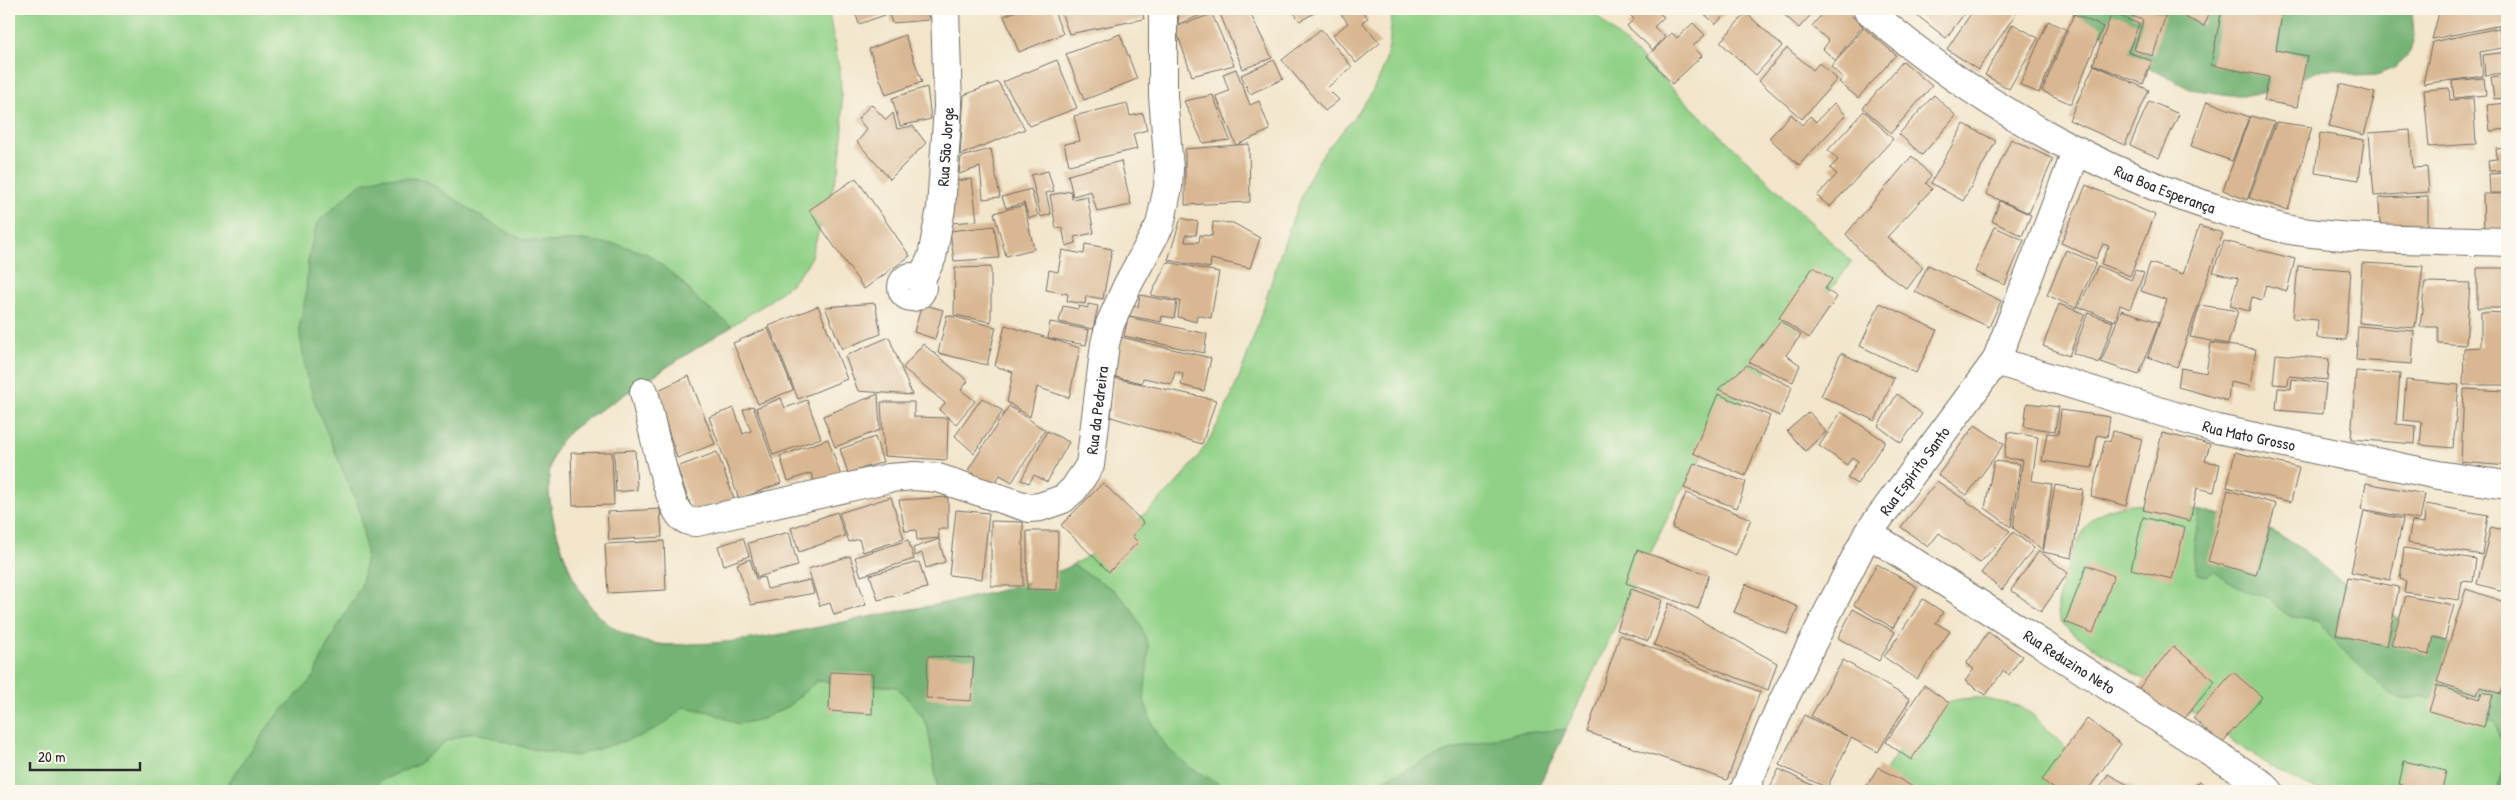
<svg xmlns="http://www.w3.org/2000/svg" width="2516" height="800" font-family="'Patrick Hand',sans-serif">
<rect width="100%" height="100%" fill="#fbf7ec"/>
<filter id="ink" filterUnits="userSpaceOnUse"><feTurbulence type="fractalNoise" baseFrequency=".02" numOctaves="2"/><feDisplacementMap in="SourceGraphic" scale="10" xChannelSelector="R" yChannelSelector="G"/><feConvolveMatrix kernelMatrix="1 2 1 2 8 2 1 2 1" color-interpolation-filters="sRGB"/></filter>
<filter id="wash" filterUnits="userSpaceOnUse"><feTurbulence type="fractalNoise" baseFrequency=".0096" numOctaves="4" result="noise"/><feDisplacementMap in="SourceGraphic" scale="20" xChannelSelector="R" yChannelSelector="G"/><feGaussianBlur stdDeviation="1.12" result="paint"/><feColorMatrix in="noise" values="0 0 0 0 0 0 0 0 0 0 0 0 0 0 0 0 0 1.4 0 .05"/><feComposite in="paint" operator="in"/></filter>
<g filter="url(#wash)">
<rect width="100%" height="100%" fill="#f2e5ca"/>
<!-- green -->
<path fill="#91d187" stroke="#5e7e59" d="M9 9H828L840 72 843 127 839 168 809 262 793 282 767 303 586 419C577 426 567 433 560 442 544 466 548 502 556 529 568 570 584 615 625 635 681 663 822 626 884 614 947 602 1012 595 1070 566 1108 547 1144 516 1174 486 1241 417 1260 303 1294 216 1302 195 1310 173 1323 154 1343 129 1367 106 1380 76 1390 55 1391 32 1392 9H1590L1852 262 1734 413 1708 448 1677 498 1536 791H9Z
M2131 504C2181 508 2233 511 2278 534 2301 546 2318 565 2339 579 2363 597 2389 615 2415 629 2444 644 2476 654 2507 664V791H2324C2276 777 2241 745 2201 717 2158 688 2112 661 2070 631 2064 625 2059 620 2058 612 2055 592 2079 529 2095 517 2105 509 2118 506 2131 504Z
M1980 698 2019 706 2033 715 2073 755 2092 791H1873C1886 768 1916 722 1938 707 1950 699 1966 698 1980 698Z"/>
<!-- forest -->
<path fill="#74b374" stroke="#506f50" d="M2067 9H2412L2414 37 2410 52 2396 67 2377 75 2355 76 2337 69H2323L2273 90 2254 95H2230L2190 89 2144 65Z
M383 177 424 179 494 225 522 239 544 242 582 240 620 245 648 254 681 281 701 303 732 326C694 350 656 373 619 398 595 414 565 427 553 455 540 484 557 540 569 568 584 606 609 634 650 643 662 646 677 645 690 644 743 643 796 632 848 621 925 606 1001 597 1073 565L1114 590 1131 608 1141 626 1149 647 1144 700 1153 726 1167 748 1191 768 1218 783 1226 791H938L928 728 921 714 897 687 817 681 787 707 762 719 738 724 710 712 684 707 665 723 644 735 575 756 531 749 473 732 446 741 417 765 382 780 370 791H222L272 721 313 678 327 646 362 584 366 553 360 511 316 406 306 374 299 328 306 295 308 259 317 223 360 184Z
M2199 510 2254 524 2278 534 2302 549 2338 579 2415 629 2470 652 2507 664V791H2497L2502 771V747L2495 721 2443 701 2420 696 2402 699 2393 695 2384 689 2339 646 2318 621 2292 617 2283 612 2270 597 2249 593 2214 572 2207 576 2198 574C2188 552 2198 532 2199 510Z
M1567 729 1536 791H1370L1382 780 1448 751 1512 734Z"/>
<g id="blocks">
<!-- building -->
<path fill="#d9b792" d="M854 9H883L885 15 859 24Z
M887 9H927L929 20 892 23Z
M1021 9H1053L1063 34 1019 52 1004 16Z
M1060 9H1142L1144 19 1069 34Z
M1179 9H1216L1178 24Z
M1234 9H1248L1272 58 1243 69 1220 14Z
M1291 9H1319L1320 10 1300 21Z
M1337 9H1360L1368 18 1362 22 1380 43 1356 63 1333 35 1348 23Z
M1632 9H1655L1664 17 1654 27 1665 37 1653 50 1627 26 1634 19 1628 13Z
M1698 9H1729L1716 24Z
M1778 9H1816L1799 28Z
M1826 9H1844L1863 26 1835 60 1823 49 1829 41 1812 26Z
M1909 9H1968L1946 38Z
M1974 9 1985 15 1989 9H2019L1978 70 1947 49Z
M2134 9H2148L2166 14 2153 56 2134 50 2143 20 2132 16Z
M2167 9H2211L2204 26Z
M2222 9H2283L2276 50 2307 56 2297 107 2264 101 2269 77 2211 65Z
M2440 9H2507V24L2432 39Z
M1746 13 1782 46 1756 75 1720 42Z
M2112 13 2139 24 2128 52 2152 61 2143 84 2093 64Z
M1212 14 1234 65 1192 76 1175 27Z
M2074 14 2103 27 2071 104 2042 91Z
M2048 21 2066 29 2039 93 2020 85Z
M1693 23 1705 35 1693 46 1702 56 1672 84 1647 56 1672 33 1677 38Z
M2013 24 2038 38 2009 89 1985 75Z
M1864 28 1896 55 1858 98 1839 82 1843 78 1831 67Z
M2499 28 2502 48 2480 52 2483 76 2423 84 2432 42Z
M2507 28V50H2505L2502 29Z
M1321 29 1352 67 1327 88 1339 100 1325 111 1282 60Z
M1120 34 1137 79 1084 100 1066 54Z
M905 35 922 82 886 95 869 49Z
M1787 48 1813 70 1819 63 1837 79 1802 119 1759 81Z
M2507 52V73L2485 75 2483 55Z
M1057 60 1077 108 1030 126 1003 82Z
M1274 60 1283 79 1250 94 1241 75Z
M1903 61 1932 86 1891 133 1863 108Z
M2094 65 2149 90 2125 145 2069 120Z
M1236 69 1250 105 1259 101 1270 130 1236 145 1216 96 1229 91 1223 74Z
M2507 75V98L2494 99 2491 77Z
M2484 78 2486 95 2454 98 2452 81Z
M998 82 1025 129 960 155 964 95Z
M2340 84 2375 93 2364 135 2329 126Z
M927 87 931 119 900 126 892 98Z
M2449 88 2450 100 2473 98 2476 144 2429 147 2424 90Z
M1213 95 1230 140 1203 143 1184 101Z
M1934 95 1956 116 1922 155 1899 134Z
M2149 101 2179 114 2159 158 2130 145Z
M2207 101 2249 117 2232 161 2191 146Z
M1127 103 1130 116 1143 113 1147 130 1133 134 1137 149 1069 165 1064 144 1080 141 1074 116Z
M1834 103 1846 115 1799 165 1769 138 1791 114 1802 125 1810 116 1816 122Z
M2507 103V129L2490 131 2487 105Z
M871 104 886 120 893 113 897 129 913 126 926 143 890 179 857 142 867 130 858 119Z
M1864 111 1893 139 1830 207 1817 196 1837 174 1830 168 1838 160 1828 150Z
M2250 116 2274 122 2247 200 2223 190Z
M2276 122 2312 127 2288 210 2249 198Z
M1964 124 1996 141 1963 201 1931 183Z
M2410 130 2413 168 2427 167 2429 192 2374 196 2369 133Z
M2320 133 2364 140 2359 180 2315 173Z
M2011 139 2053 159 2029 213 1986 194Z
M1249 144 1250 202 1185 205V149Z
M2507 148V170L2489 171 2488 160 2497 159 2496 149Z
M991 149 1000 197 983 199 980 167 959 174 961 157Z
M1912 156 1931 176 1926 183 1932 189 1887 237 1923 267 1907 289 1868 260 1846 234Z
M1121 161 1131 205 1097 212 1091 191 1073 196 1068 175Z
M1048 171 1054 191 1046 193 1051 214 1041 217 1031 175Z
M2507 173V193H2490L2489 174Z
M856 178 910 256 864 289 809 210Z
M972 179 977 221 951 223 947 182Z
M2086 185 2155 215 2130 276 2101 264 2109 246 2103 244 2096 259 2061 243Z
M1031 189 1038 216 1029 218 1024 203 1006 208 1002 197Z
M1071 191 1072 199 1087 196 1094 233 1074 237 1076 243 1066 246 1062 227 1056 228 1050 195Z
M2483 194H2507V231H2484Z
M2428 196V226L2380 225 2379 198Z
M2000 201 2031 215 2022 236 1992 221Z
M1024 205 1034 249 1006 256 994 213Z
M1181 218 1198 222 1196 235H1186L1185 242H1199L1200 235 1212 236 1213 222 1233 223 1260 238 1250 268 1211 259 1210 268 1168 260Z
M994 226 999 258 954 261 950 231Z
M2199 226 2223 233 2177 367 2148 357 2167 300 2141 291 2150 263 2183 274Z
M1994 227 2024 240 2005 285 1975 272Z
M2224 241 2295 259 2287 291 2266 285 2262 300 2252 297 2249 311 2230 306 2238 278 2213 272Z
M1085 244 1112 249 1103 299 1086 296 1085 304 1067 301 1068 294 1046 290 1049 270 1058 272 1062 250 1084 254Z
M2066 250 2096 263 2076 308 2047 295Z
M1167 262 1219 272 1211 318 1197 315 1196 322 1178 317 1180 301 1151 295Z
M2362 263 2423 266 2415 328 2359 323Z
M1928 265 2001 301 1989 327 1915 292Z
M2098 266 2131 280 2135 270 2144 273 2130 309 2120 305 2115 321 2079 307Z
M2298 266 2351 270 2346 340 2317 338 2318 320 2293 318Z
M991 267V322L954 315 955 268Z
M1813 267 1832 279 1825 289 1837 297 1809 338 1779 318Z
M2477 268H2507V308H2477Z
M2425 282 2470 283 2466 345 2438 343V327H2420Z
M1140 295 1177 302 1174 318 1162 316 1161 322 1125 315 1127 304 1138 307Z
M875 303 881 334 842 349 825 307Z
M1880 303 1937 330 1916 373 1860 346Z
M922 304 943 310 935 339 914 332Z
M1088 304 1098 306 1093 329 1059 322 1063 306 1078 309 1079 306 1088 308Z
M2059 304 2085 314 2069 356 2043 346Z
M2200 305 2238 311 2228 344 2190 337Z
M818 306 847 379 798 399 769 326Z
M2121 310 2159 322 2139 375 2101 362Z
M2481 312 2507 313V385H2463L2464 348 2481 347Z
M2088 313 2113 322 2099 363 2073 353Z
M947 315 996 327 987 365 938 353Z
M1128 317 1207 334 1204 353 1124 336Z
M1780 321 1801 335 1786 355 1800 365 1793 382 1749 362Z
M1050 322 1089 330 1086 345 1048 338Z
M1005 325 1080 348 1069 398 1037 387 1030 417 1007 402 1013 372 995 366Z
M2358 326 2414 331 2412 364 2356 360Z
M768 328 793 390 758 404 733 343Z
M1116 336 1211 358 1204 391 1181 385 1183 374 1175 371 1172 384 1143 378 1142 383 1107 375Z
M889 337 912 395 858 391 845 356Z
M2211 343 2256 349 2250 386 2230 382 2228 401 2178 387 2181 368 2206 373Z
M923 344 968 381 961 390 975 401 956 424 939 410 945 403 903 368Z
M1841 353 1894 378 1875 421 1821 396Z
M2276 354 2329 359 2327 380 2289 376 2288 385 2273 384Z
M1747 365 1792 387 1780 416 1718 389Z
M2356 371 2400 374 2396 424 2416 426 2415 444 2351 439Z
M689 376 715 444 677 458 656 391Z
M1114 378 1216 400 1202 444 1111 417Z
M2292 379 2326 383 2323 414 2276 410 2278 388 2291 389Z
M2406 380 2459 385 2453 448 2420 445 2422 422 2403 420Z
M2464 389 2507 391V466L2461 462Z
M878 394 880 430 835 447 823 416Z
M1718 394 1770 416 1745 476 1693 453Z
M1897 394 1922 414 1901 443 1878 426Z
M781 398 785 408 807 400 821 438 773 455 756 408Z
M982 398 1003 411 974 453 955 436Z
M881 402H914V417L948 418 947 460 884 456Z
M2027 403 2059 407 2055 431 2024 427Z
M753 406 781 483 739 499 709 417 734 408 743 434 751 431 743 410Z
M1009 406 1045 430 1012 482 1000 475 993 486 968 470Z
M2061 410 2110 417 2107 437 2097 435 2092 468 2042 461 2047 433 2058 434Z
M1809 412 1826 432 1805 451 1787 431Z
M1841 412 1885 441 1857 484 1847 478 1858 461 1852 457 1847 465 1819 446Z
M1975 425 2004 444 1967 495 1938 475Z
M1047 431 1069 442 1047 482 1034 475 1029 483 1021 480Z
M2113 431 2142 439 2126 506 2091 496 2105 440 2110 442Z
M2008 432 2038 437 2032 481 2052 484 2043 550 2013 528 2023 460 2004 458Z
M2162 433 2210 444 2205 461 2220 464 2214 492 2197 488 2190 521 2143 510Z
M875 437 883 462 848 473 840 449Z
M828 439 841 476 816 485 811 473 788 481 780 456Z
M635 450 637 490 616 492 614 451Z
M612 452 614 505 573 506 571 453Z
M717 452 736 504 695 518 677 467Z
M2235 452 2299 468 2291 502 2227 487Z
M1994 461 2020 464 2011 527 1985 508Z
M1694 463 1746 482 1737 508 1684 488Z
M1937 481 2010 531 1980 563 1939 533 1928 547 1901 527Z
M1103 483 1144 523 1132 536 1138 542 1109 572 1061 525Z
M2366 483 2425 494 2420 520 2361 509Z
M2055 485 2083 490 2072 558 2043 552Z
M2228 490 2276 504 2256 575 2208 561Z
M1686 493 1751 519 1736 555 1672 528Z
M891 497 904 539 863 552 859 539 849 542 839 513Z
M948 497V529H938L939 538 917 540 916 530 905 531 899 500Z
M2426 504 2488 515 2482 555 2408 543 2412 521 2424 523Z
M660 509 662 537 609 540 607 512Z
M956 510 989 513 982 579 949 575Z
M2364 511 2403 519 2390 580 2351 572Z
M837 512 845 536 799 552 791 528Z
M2143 517 2185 528 2172 579 2131 569Z
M991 521 1023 522V586H991Z
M2491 527 2507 531V592L2477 584Z
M1027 531H1058L1057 590 1027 589Z
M789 532 798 566 757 577 748 543Z
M2013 532 2034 548 2002 590 1981 573Z
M743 538 749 556 724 565 718 546Z
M939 539 945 562 926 568 922 553 915 556 913 548Z
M908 540 914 559 861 576 855 557Z
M664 541 666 590 608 593 605 544Z
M2404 548 2476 559 2473 582 2462 581 2459 600 2404 592 2406 581 2400 579Z
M1637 550 1709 575 1698 609 1626 583Z
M2039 551 2068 573 2041 612 2011 590Z
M850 556 866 605 834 615 830 603 820 606 808 569Z
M750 559 756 579 764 577 767 589 810 580 814 593 751 605 737 564Z
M919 562 927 588 878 600 870 575Z
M1877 564 1917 587 1893 628 1854 605Z
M2087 565 2114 576 2093 633 2065 622Z
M2348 577 2399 587 2387 646 2336 635Z
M1746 584 1798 607 1787 634 1734 612Z
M1631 589 1662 600 1648 641 1617 630Z
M2466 589 2507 603V673L2501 694 2480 687 2477 695 2437 682Z
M2406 596 2454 605 2445 640 2434 637 2429 655 2391 645Z
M1923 599 1943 612 1936 623 1950 631 1917 679 1884 657Z
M1669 603 1777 663 1768 690 1654 645Z
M1853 609 1895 632 1879 661 1838 638Z
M1988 632 2022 656 2009 675 2003 671 1986 695 1965 681 1974 669 1966 664Z
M1620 635 1760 692 1727 780 1587 732Z
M2173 646 2215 681 2180 724 2138 689Z
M928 656 974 658 971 701 926 698Z
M1843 660 1910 699 1878 752 1851 738 1827 788 1779 765 1804 715 1847 736 1811 716Z
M830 672 873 674 872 714 829 711Z
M2233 672 2262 697 2221 744 2193 718Z
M1924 685 1949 703 1911 760 1886 742Z
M2437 685 2480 699 2482 692 2493 695 2484 727 2429 711Z
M2087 719 2121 744 2087 791H2057L2042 780Z
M2404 761 2446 771 2442 791H2429L2399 784Z
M1878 767 1920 791H1864Z
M1779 769 1824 791H1768Z
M2108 774 2139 791H2098Z
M2200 781 2210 791H2189Z"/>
</g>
</g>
<g filter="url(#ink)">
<use href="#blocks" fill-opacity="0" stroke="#716c63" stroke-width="1"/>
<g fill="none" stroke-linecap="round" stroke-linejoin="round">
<!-- minor casing -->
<g stroke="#716c63" stroke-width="30">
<g id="minor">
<path id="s1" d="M1867 9C1971 100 2100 174 2234 214 2254 219 2275 228 2296 231 2362 241 2439 239 2507 242"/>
<circle cx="912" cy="287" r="10"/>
<path id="s2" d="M920 281 932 257 941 208 948 107 945 9"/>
<path id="s3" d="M1996 361 2217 429 2438 475 2507 485"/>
<path id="s4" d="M644 392C650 416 667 500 680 515 685 521 690 522 697 522L889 478 915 476 938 478 1029 508 1040 507 1063 499 1074 489 1090 465 1105 344 1110 324 1127 286 1160 225 1168 187 1169 169 1163 96V9"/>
<path id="s5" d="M1868 533 2263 785 2269 791"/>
<path id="s6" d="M1744 791 1781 705 1868 533 1996 361 2077 150"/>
</g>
</g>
<!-- minor -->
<use href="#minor" stroke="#fff" stroke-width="28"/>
</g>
</g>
<g text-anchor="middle" stroke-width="5" stroke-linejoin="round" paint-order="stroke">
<!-- street labels -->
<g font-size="16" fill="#2b2b2b" stroke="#fbf7ec">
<text dy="6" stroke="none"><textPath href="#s2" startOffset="138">Rua São Jorge</textPath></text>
<text dy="6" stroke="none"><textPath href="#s1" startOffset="350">Rua Boa Esperança</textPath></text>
<text dy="6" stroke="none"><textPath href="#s4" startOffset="624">Rua da Pedreira</textPath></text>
<text dy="6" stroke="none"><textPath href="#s3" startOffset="264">Rua Mato Grosso</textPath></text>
<text dy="6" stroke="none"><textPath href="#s6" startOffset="364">Rua Espírito Santo</textPath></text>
<text dy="6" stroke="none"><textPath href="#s5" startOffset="239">Rua Reduzino Neto</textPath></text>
</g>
</g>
<!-- margin -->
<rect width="2516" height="800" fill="none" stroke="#fbf7ec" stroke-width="30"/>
<!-- scale -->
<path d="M30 762v8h110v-8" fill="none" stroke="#2b2b2b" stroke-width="2.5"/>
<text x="38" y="762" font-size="15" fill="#2b2b2b" stroke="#fbf7ec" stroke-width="4" paint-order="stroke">20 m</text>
</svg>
